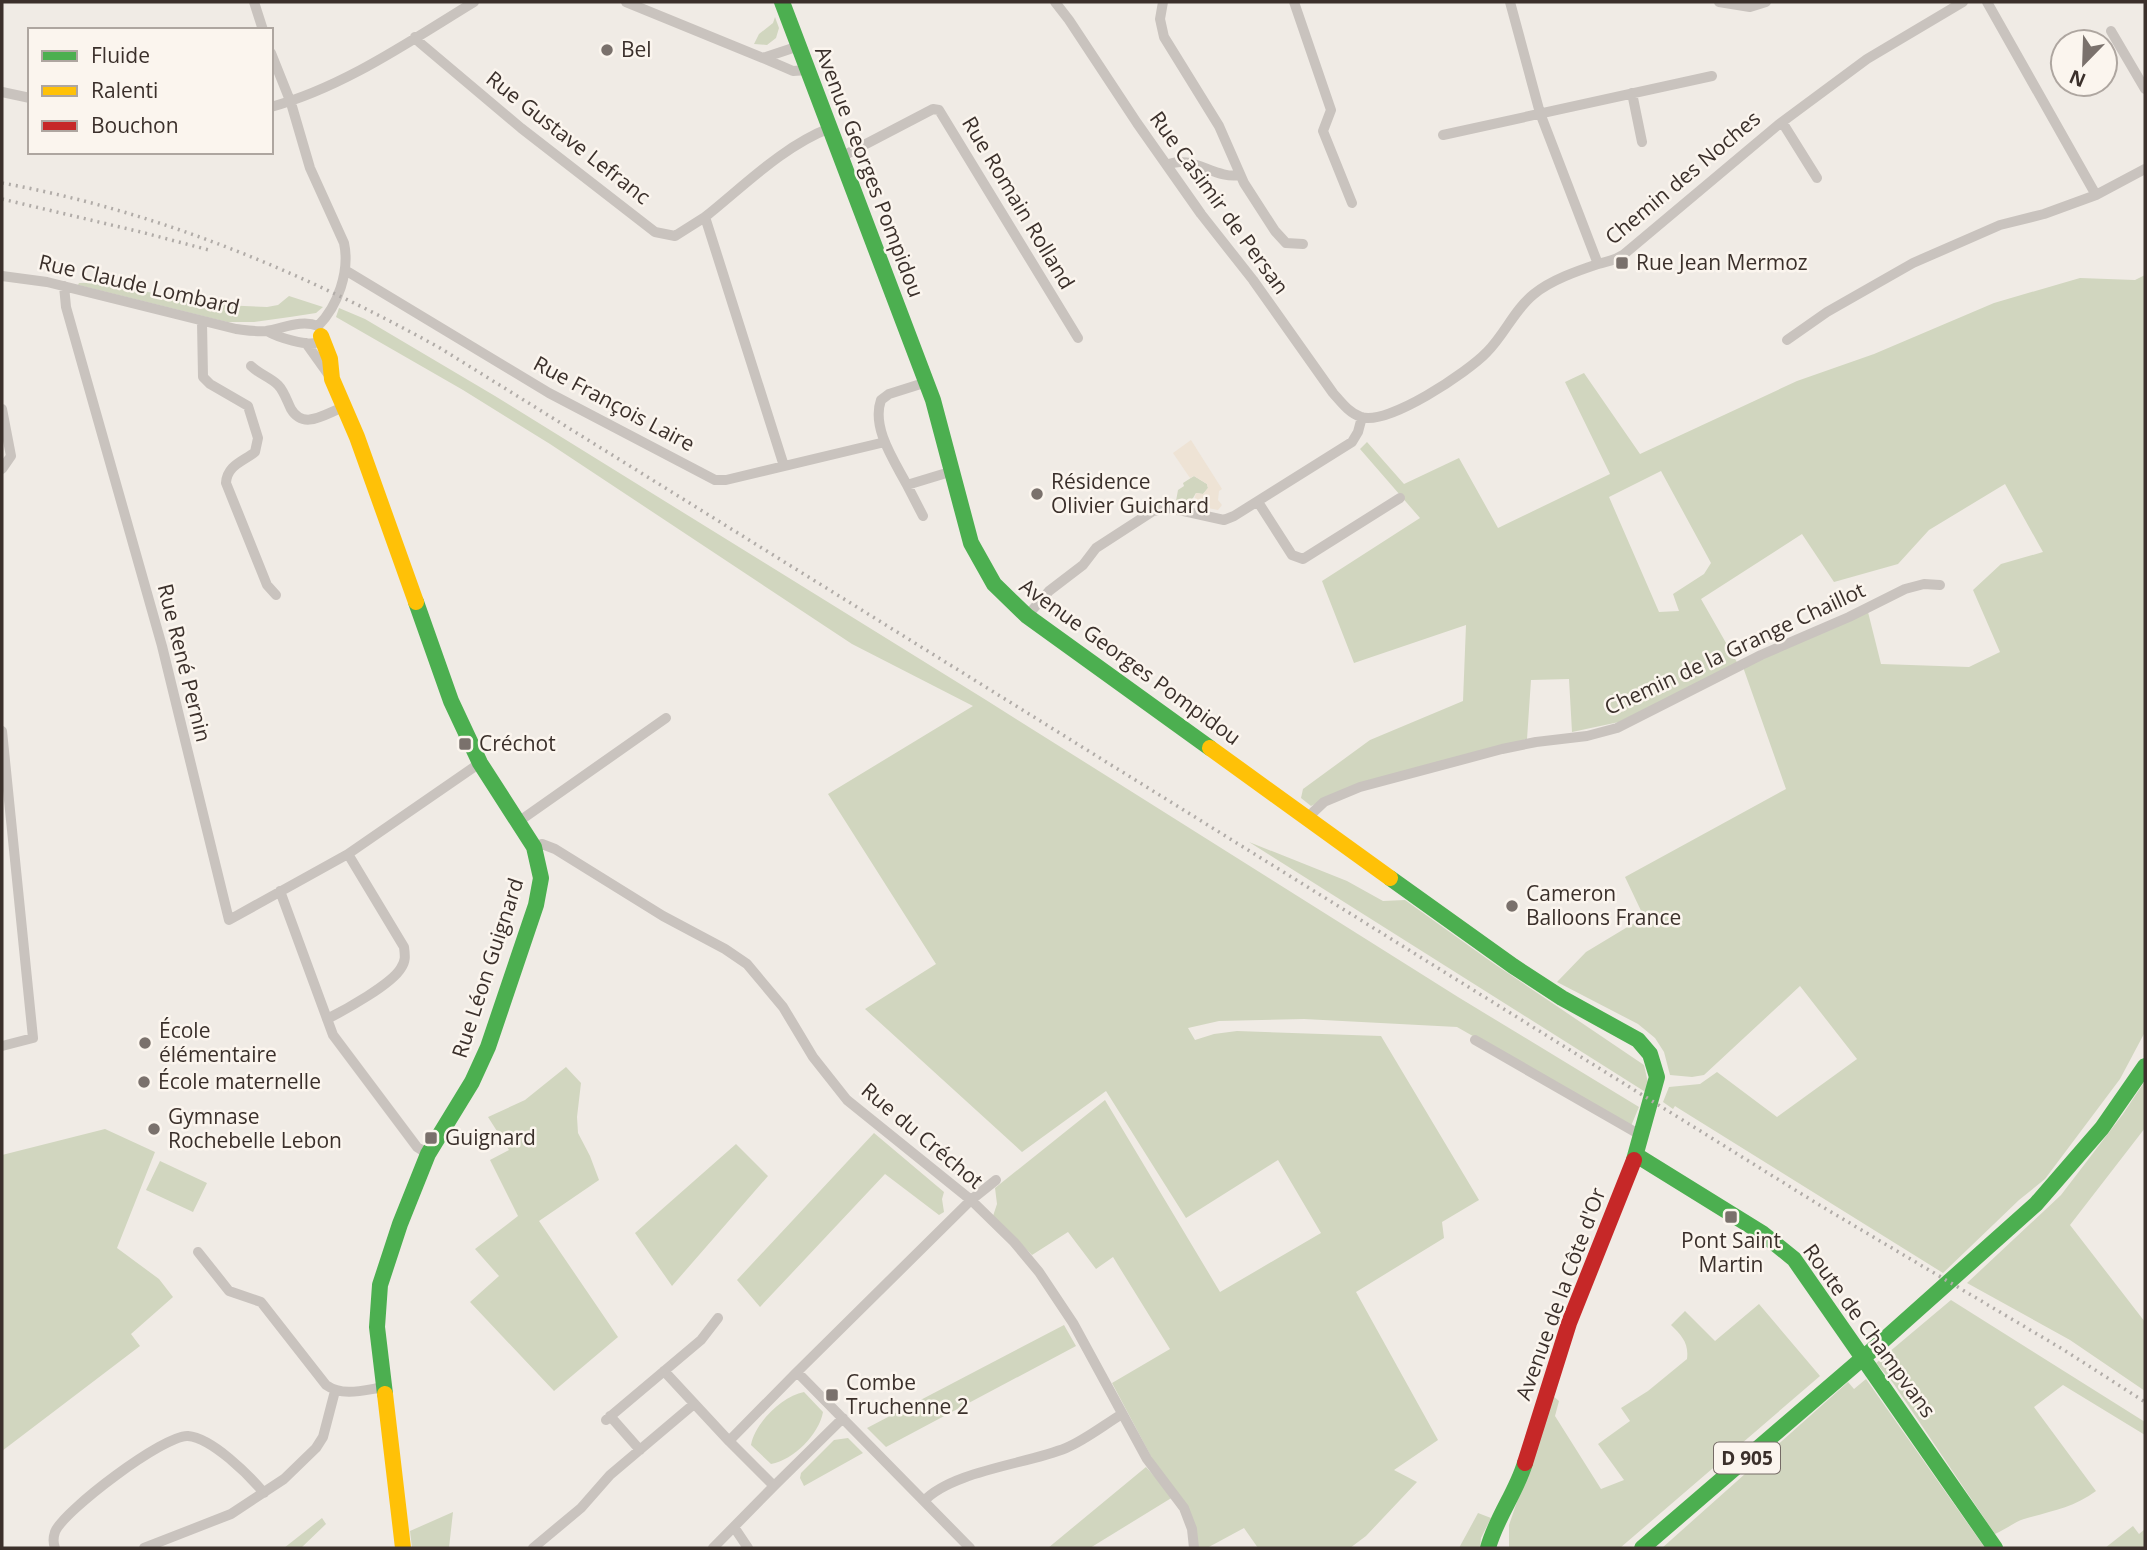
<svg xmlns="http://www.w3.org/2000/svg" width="2147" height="1550" font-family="'Open Sans',sans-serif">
<rect width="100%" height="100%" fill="#f0ebe5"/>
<!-- green -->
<path fill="#d1d6bf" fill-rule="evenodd" d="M775 17 779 28 776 38 767 45 754 44 759 34 773 23Z
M2145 275V1032L2120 1079 2045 1179 2019 1200 1943 1273 1678 1108 1675 1106 1673 1109 1663 1102 1669 1087 1700 1084 1717 1072 1777 1117 1857 1059 1800 986 1704 1075 1692 1077 1670 1075 1664 1052 1655 1038 1638 1024 1557 982 1586 952 1644 917 1625 877 1786 789 1743 667 1868 612 1881 664 1969 667 2000 652 1973 590 2001 564 2043 552 2005 484 1929 530 1898 564 1834 582 1802 534 1701 599 1738 664 1619 722 1572 732 1569 679 1531 680 1527 739 1338 793 1311 806 1301 798 1303 789 1370 740 1463 701 1466 625 1354 663 1322 581 1420 518 1360 449 1367 442 1404 484 1459 458 1498 528 1610 474 1565 382 1584 373 1640 454 1797 381 1874 354 1994 303 2080 278 2135 280ZM1661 471 1711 563 1704 574 1673 594 1679 611 1659 612 1609 497Z
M121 282 120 287 221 305 267 307 278 305 289 296 323 307 316 313 290 317 254 322H227L78 285 79 283Z
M339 308 365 319 495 396 986 700 1458 997 1639 1107 1631 1126 1457 1027 1304 1019 1219 1021 1188 1028 1195 1040 1214 1034 1237 1031 1381 1036 1479 1200 1442 1222 1444 1238 1356 1292 1438 1440 1394 1470 1417 1482 1366 1536 1350 1548H1258L1244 1528 1207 1548H1196L1195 1539 1112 1383 1170 1349 1113 1257 1096 1269 1068 1232 1032 1255 993 1216 997 1204 995 1188 1105 1100 1220 1292 1321 1233 1278 1160 1186 1218 1106 1091 1022 1152 865 1009 936 964 828 794 973 706 852 644 550 444 463 390 336 317Z
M1194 476 1207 484 1208 488 1203 494 1196 493 1193 498 1185 503 1176 501 1178 490 1184 486 1183 483Z
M1249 842 1347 881 1383 901 1405 900 1493 963 1644 1065 1649 1087 1647 1093Z
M566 1067 581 1083 577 1117 578 1133 590 1156 599 1180 539 1221 618 1337 554 1391 470 1302 499 1276 475 1249 518 1216 490 1160 509 1150 488 1117 525 1100Z
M2145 1081V1128L2070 1225 2145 1322V1391L2070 1340 1967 1283 2061 1195 2123 1114Z
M105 1129 155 1152 117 1248 159 1279 173 1297 131 1334 140 1346 2 1451V1155Z
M874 1133 944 1192 942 1199 944 1212 939 1215 885 1174 760 1307 737 1280Z
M736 1144 768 1176 672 1286 635 1233Z
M160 1161 207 1183 193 1212 146 1190Z
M1951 1300 2145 1422V1435L2063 1385 2034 1407 2096 1491C2073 1508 2051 1511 2024 1519 2014 1522 2005 1530 1995 1534L1893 1383 1876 1363Z
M1759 1304 1820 1376 1620 1548H1509V1525L1553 1396 1559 1401 1555 1416 1601 1489 1624 1480 1598 1444 1630 1421 1621 1408 1648 1391 1687 1359C1689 1343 1682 1336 1671 1325L1685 1311 1715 1341Z
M1064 1325 1076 1346 886 1447 867 1428Z
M1866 1379 1985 1548H1662L1848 1382 1854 1389Z
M804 1392 823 1412C819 1434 794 1460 771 1464L751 1445C755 1423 782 1396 804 1392Z
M848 1438 863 1453 804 1486 800 1478 801 1473 834 1440Z
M1146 1467 1173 1497 1090 1548H1048Z
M453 1512 449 1548H412L410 1531Z
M1478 1513 1491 1518 1481 1538 1480 1548H1459Z
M322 1518 326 1524 301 1548H284Z
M2133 1526 2139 1534 2145 1529V1548H2105Z"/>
<!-- plaza -->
<path fill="#eee3d5" d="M1191 440 1222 489 1219 491 1218 500 1222 505 1218 510 1193 505 1196 493 1203 494 1208 488 1207 484 1194 476 1190 478 1173 453Z"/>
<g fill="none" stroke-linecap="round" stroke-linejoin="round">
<!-- street -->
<path stroke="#c9c3be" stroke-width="10" d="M254 2 263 30
M626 2 763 58
M1055 2 1069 20 1137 123 1201 214 1253 280 1333 393C1341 402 1349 413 1361 417 1388 426 1468 372 1487 352 1505 334 1514 310 1534 294 1551 280 1577 271 1598 264 1607 261 1614 261 1623 255L1778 125 1867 59 1963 2
M1163 2 1160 19 1164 37 1219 126 1244 183 1275 231 1286 243 1303 244
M1294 2 1331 110 1323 131 1352 203
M1510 2 1540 113 1598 264
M1719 2 1750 7 1766 2
M1987 2 2096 195
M2111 31 2145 89
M415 37 419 42 521 128 655 232 675 236 705 217
M799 46 763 58 793 71 808 70
M271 53 291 103 310 168 344 243C350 271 338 306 318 326
M2 92 30 98
M1632 93 1642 142
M271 107C344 87 410 41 474 2
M1782 122 1817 178
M1443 135 1712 76
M841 157 933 109 939 110 1078 338
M1167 165C1190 153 1216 180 1240 175
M345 270 549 393 715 480H726L885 442
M2 276 47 282 236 329C245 330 256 332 266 331 282 329 301 319 318 326
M64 286 66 307 162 646 229 920 348 854
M202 322 203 377 210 384 248 406 258 438 255 452C244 461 227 465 226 483L267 585 276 595
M267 331C277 337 308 347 318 342L321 333
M1787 340 1827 312 1913 263 2000 225 2044 214 2096 195 2145 169
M306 343 331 378
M251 366C259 374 270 377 278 385 284 391 287 401 291 409 304 431 326 413 344 407
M927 382 889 394 881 400C871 428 895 462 907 485L953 471
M2 409 11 456 2 469
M784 466 705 217C744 186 783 146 830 128
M907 485 923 516
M1258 502 1292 555 1303 559 1400 498
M1027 616 1049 591 1083 565 1096 548 1153 511 1170 508 1224 520 1234 516 1352 442 1358 432 1362 417
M2 731 33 1038 2 1046
M1307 818 1324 802 1360 787 1502 749 1536 742 1587 736 1617 728 1761 655 1849 617 1905 589 1924 584 1940 585
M518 822 666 718
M534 847 542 844 555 849 663 916 725 949 747 964 783 1007 813 1057 847 1100 971 1200 1014 1242 1039 1272 1073 1323 1147 1459 1184 1508 1192 1529 1194 1548
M280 891 333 1035 417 1147 428 1154
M327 1019C345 1010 392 984 401 968 406 961 405 955 404 947L348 854 480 763
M1475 1040 1642 1136
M198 1252 229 1291 261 1302 326 1385C343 1397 364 1390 384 1387
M664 1371 729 1441
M797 1372 971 1200 996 1180
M610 1416 640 1450
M843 1418 774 1486 729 1441 797 1372 970 1548
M606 1420 701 1340 718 1318
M924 1501C952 1471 1027 1464 1066 1448 1085 1440 1104 1425 1122 1414
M734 1527 748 1548
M55 1548C53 1543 53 1538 55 1532 63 1511 165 1434 188 1436 212 1438 249 1475 264 1493
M144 1548 231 1514 284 1479 316 1448 323 1437 335 1391
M533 1548 581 1508 610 1475 694 1404
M713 1548 774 1486"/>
<!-- fast -->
<path stroke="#4caf50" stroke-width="16" d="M782 2 933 400 971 543 994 584 1027 616 1210 748
M1390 878 1513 966 1562 998 1638 1040 1650 1054 1657 1077 1634 1160
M1636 1155 1762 1233 1794 1259 1995 1548
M385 1394 377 1327 380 1285 400 1224 428 1154 472 1082 488 1047 536 905 541 878 534 847 480 763 451 701 416 602
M1488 1548C1496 1518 1516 1493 1525 1463
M1642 1548 1878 1345 2036 1204 2102 1128 2145 1066"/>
<!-- slow -->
<path stroke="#ffc107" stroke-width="16" d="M321 336 330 359 332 379 357 437 416 602
M1210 748 1390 878
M385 1394 403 1548"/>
<!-- jam -->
<path stroke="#c62828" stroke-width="16" d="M1525 1463 1569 1323 1634 1160"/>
<!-- rail -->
<path stroke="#b1aca8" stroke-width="3.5" stroke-dasharray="2 5" stroke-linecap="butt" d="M2 183C157 211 303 272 440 348L1821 1206 2064 1350 2145 1402
M2 199 141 232 209 250"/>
</g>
<!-- markers -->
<g fill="#7a716c" stroke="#fbf5ee" stroke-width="2.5">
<circle cx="607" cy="50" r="7"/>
<rect x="1615" y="256" width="14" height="14" rx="3.5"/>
<circle cx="1037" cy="494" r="7"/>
<rect x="458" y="737" width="14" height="14" rx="3.5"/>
<circle cx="1512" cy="906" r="7"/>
<circle cx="145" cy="1043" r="7"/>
<circle cx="144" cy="1082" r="7"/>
<circle cx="154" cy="1129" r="7"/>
<rect x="424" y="1131" width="14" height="14" rx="3.5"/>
<rect x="1724" y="1210" width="14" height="14" rx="3.5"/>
<rect x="825" y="1388" width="14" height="14" rx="3.5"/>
</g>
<g text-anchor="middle" stroke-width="5" stroke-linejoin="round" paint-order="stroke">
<!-- shield labels -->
<rect fill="#fbf5ee" stroke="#756b66" stroke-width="2" x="1714" y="1442.5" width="66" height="31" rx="5"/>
<g font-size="19" font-weight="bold" fill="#3b302b">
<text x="1747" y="1465">D 905</text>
</g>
<!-- poi labels -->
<g font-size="21" fill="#3b302b" stroke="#fbf5ee" text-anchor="start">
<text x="621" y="57">Bel</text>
<text x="1636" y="270">Rue Jean Mermoz</text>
<text x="1051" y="489">Résidence<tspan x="1051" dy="24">Olivier Guichard</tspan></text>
<text x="479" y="751">Créchot</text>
<text x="1526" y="901">Cameron<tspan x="1526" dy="24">Balloons France</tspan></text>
<text x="159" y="1038">École<tspan x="159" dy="24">élémentaire</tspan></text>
<text x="158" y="1089">École maternelle</text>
<text x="168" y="1124">Gymnase<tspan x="168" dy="24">Rochebelle Lebon</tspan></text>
<text x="445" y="1145">Guignard</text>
<text x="1731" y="1248" text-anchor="middle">Pont Saint<tspan x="1731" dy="24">Martin</tspan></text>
<text x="846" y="1390">Combe<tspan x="846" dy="24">Truchenne 2</tspan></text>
</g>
<!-- street labels -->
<g font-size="21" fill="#3b302b" stroke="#fbf5ee">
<text transform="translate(568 138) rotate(38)" y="7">Rue Gustave Lefranc</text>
<text transform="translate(869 172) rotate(69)" y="7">Avenue Georges Pompidou</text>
<text transform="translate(1683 178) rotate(-40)" y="7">Chemin des Noches</text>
<text transform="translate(1018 203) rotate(59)" y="7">Rue Romain Rolland</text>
<text transform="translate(1219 203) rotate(54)" y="7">Rue Casimir de Persan</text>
<text transform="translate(139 285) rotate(13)" y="7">Rue Claude Lombard</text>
<text transform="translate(614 404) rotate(28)" y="7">Rue François Laire</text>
<text transform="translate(1735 649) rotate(-25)" y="7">Chemin de la Grange Chaillot</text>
<text transform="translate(1130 662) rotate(36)" y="7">Avenue Georges Pompidou</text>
<text transform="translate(184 663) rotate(76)" y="7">Rue René Pernin</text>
<text transform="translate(488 968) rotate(-72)" y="7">Rue Léon Guignard</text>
<text transform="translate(922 1136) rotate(40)" y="7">Rue du Créchot</text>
<text transform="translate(1561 1294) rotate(-70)" y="7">Avenue de la Côte d'Or</text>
<text transform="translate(1869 1331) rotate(54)" y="7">Route de Champvans</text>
</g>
</g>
<!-- border -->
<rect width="2147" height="1550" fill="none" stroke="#3b302b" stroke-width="7"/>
<!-- legend -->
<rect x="28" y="28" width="245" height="126" fill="#fbf5ee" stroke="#aea6a0" stroke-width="2"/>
<rect x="42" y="51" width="35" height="10" fill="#4caf50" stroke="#aea6a0" stroke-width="2"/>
<text x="91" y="63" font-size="21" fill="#3b302b">Fluide</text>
<rect x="42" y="86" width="35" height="10" fill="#ffc107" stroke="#aea6a0" stroke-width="2"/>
<text x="91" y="98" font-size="21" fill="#3b302b">Ralenti</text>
<rect x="42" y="121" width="35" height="10" fill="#c62828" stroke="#aea6a0" stroke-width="2"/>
<text x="91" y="133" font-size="21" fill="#3b302b">Bouchon</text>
<!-- north arrow -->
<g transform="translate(2084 63) rotate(203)"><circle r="33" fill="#fbf5ee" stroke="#aea6a0" stroke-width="2"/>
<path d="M0-5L12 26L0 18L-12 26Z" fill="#7a716c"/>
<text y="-10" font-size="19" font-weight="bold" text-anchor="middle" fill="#3b302b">N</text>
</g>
</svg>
